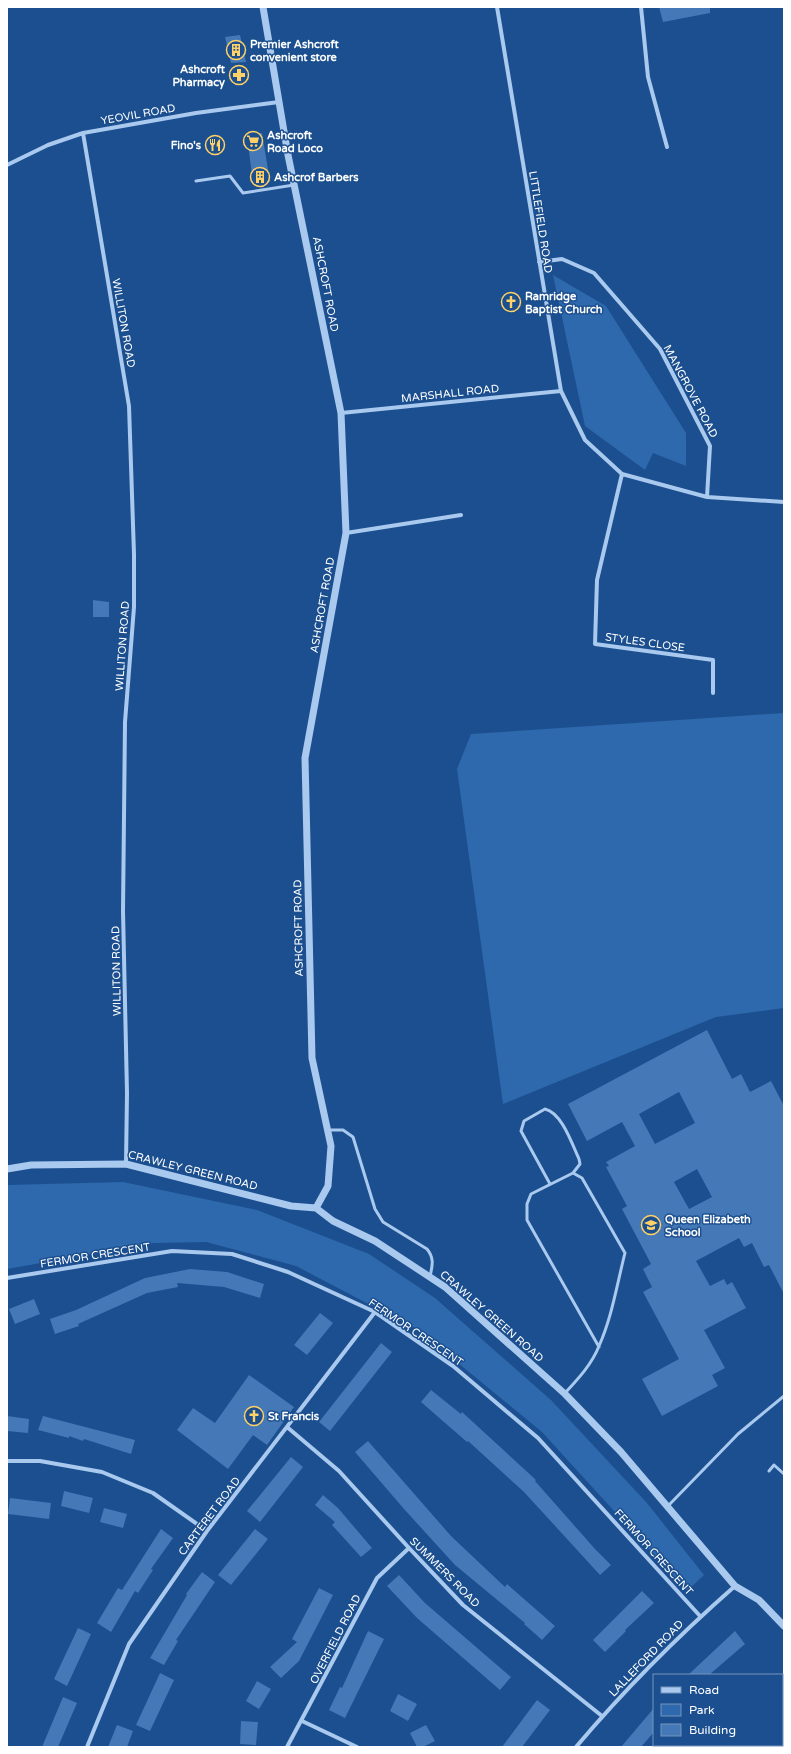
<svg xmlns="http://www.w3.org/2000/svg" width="791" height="1754" font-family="'Varela Round',sans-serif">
<rect width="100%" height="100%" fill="#1b4f8f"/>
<!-- green -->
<path fill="#2e69ad" d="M553 275 606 306 686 433V466L653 453 645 470 585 426Z
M784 713V1008L716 1017 503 1104 457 769 471 734Z
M123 1182 257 1210 369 1254 435 1298 551 1400 647 1503 704 1575 687 1591 542 1432 418 1330 296 1266 206 1242 153 1243 7 1269V1185Z"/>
<!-- building -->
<path fill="#4478b7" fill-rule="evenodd" d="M659 7H710V13L663 22Z
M240 35 246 62 231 63 225 37Z
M262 133 270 182 253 184 247 135Z
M93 600 109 602V617H93Z
M707 1030 732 1079 741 1074 750 1092 771 1081 784 1106V1294L769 1265 764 1267 752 1243 744 1247 739 1238 696 1261 710 1286 724 1279 727 1285 732 1282 746 1308 704 1330 725 1368 712 1375 718 1386 662 1416 642 1379 679 1359 643 1292 652 1287 643 1269 651 1264 622 1209 627 1206 606 1167 609 1166 606 1162 635 1146 622 1122 587 1141 568 1104ZM679 1092 695 1123 655 1144 639 1114ZM697 1169 712 1197 689 1209 674 1182Z
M190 1269 227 1272 264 1284 260 1298 224 1287 177 1283 178 1287 147 1293 78 1324 79 1326 55 1334 50 1319 76 1310 145 1278Z
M34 1299 40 1314 15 1324 9 1309Z
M320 1313 333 1323 307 1355 294 1345Z
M381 1343 392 1352 330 1431 319 1422Z
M249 1375 294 1407 267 1445 253 1435 228 1469 177 1430 193 1408 215 1423Z
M431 1390 461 1414 462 1412 536 1480 535 1481 595 1549 611 1565 600 1575 524 1492 468 1441 467 1442 421 1402Z
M7 1416 29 1419 28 1433 7 1431Z
M43 1416 135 1440 131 1454 84 1439 83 1441 69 1436V1438L38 1430Z
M368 1441 451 1536 505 1587 507 1584 555 1626 542 1640 524 1624 525 1623 455 1565 404 1509 355 1452Z
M291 1457 303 1467 260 1522 247 1511Z
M64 1491 93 1498 89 1513 61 1506Z
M323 1495 338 1508 372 1548 361 1557 332 1525 335 1522 315 1505Z
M10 1498 51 1503 49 1519 8 1514Z
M104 1508 127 1514 123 1528 100 1522Z
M161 1529 173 1538 151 1569 153 1570 138 1593 135 1591 111 1632 97 1623 118 1588 122 1590Z
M255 1529 268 1539 231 1585 218 1575Z
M202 1572 215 1582 176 1640 178 1641 164 1665 150 1658 187 1595 186 1594Z
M399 1575 425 1603 511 1677 500 1690 417 1618 387 1586Z
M319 1588 333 1595 299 1661 281 1678 270 1667 297 1642 292 1639Z
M642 1591 654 1603 625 1630 626 1631 605 1652 593 1640Z
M78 1628 91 1634 67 1686 54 1679Z
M368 1631 384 1639 345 1718 329 1710 340 1687 342 1688Z
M735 1631 745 1644 709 1675H688Z
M160 1673 174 1680 150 1731 136 1725Z
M257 1681 271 1689 259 1709 246 1701Z
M398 1694 417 1704 408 1721 390 1711Z
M63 1697 77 1703 58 1747H42Z
M537 1700 550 1710 522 1747H502Z
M654 1708V1732L641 1747H621Z
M241 1721 258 1722 256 1745 240 1744Z
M117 1725 133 1731 127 1747H108Z
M426 1725 435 1741 423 1747H417L410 1733Z"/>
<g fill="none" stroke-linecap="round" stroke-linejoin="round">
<!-- service -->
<path stroke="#a9c9ee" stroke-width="3" d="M196 181 230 176 243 193 294 185
M328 1130H343L353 1137 375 1209 383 1222 427 1249C435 1259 432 1266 430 1277
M550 1184 521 1131 524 1121 545 1109C562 1113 572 1144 579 1159L580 1164 573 1173
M565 1393C578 1379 592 1364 599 1346 612 1317 617 1284 625 1253L582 1178 573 1173 531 1194 527 1204V1220L599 1347
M769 1471 774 1465 784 1474
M668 1506 738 1434 784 1396"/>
<!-- minor -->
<path stroke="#a9c9ee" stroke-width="4" d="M497 7 561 391 585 440 622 474 707 497
M641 7 648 77 667 147
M83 133 129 406 134 554V607L125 722 123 911 127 1093 126 1164
M7 165 48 145 83 133 196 113 279 102
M539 262 562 259 594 273 660 349 710 446 707 497 784 502
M341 413 561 391
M622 474 597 580 595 644 713 660V693
M346 533 461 515
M7 1278 172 1251 232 1254 288 1272 375 1312 453 1366 538 1438 700 1616
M287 1427 339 1471 409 1548 463 1605 602 1716
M7 1461H40L102 1472 153 1493 207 1531
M302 1721 357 1747
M87 1747 129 1644 207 1531 375 1312
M287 1747 377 1578 409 1548
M576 1747C625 1689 678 1636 735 1586"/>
<!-- tertiary -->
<path stroke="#a9c9ee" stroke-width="7" d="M263 7 288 155 341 413 346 533 305 758 312 1058 331 1146 328 1186 316 1208
M7 1169 31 1165 126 1164 291 1206 316 1208 333 1221 375 1241 445 1287 565 1394 621 1452 735 1586 759 1600 784 1626"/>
</g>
<!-- icons -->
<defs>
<g id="building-ring" transform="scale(1)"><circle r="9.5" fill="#1b4f8f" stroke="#ffd166" stroke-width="1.5"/><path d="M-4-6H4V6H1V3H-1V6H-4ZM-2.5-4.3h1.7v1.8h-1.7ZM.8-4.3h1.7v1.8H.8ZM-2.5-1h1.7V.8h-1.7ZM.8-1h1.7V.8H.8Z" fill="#ffd166"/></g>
<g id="pharmacy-ring" transform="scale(1)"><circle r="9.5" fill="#1b4f8f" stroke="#ffd166" stroke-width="1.5"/><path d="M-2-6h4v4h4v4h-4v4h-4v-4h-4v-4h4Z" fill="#ffd166"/></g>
<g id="supermarket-ring" transform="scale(1)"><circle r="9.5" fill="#1b4f8f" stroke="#ffd166" stroke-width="1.5"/><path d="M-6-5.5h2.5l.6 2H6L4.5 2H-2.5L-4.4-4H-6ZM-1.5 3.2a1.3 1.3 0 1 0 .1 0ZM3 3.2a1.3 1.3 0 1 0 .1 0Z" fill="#ffd166"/></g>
<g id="restaurant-ring" transform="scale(1)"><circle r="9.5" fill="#1b4f8f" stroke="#ffd166" stroke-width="1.5"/><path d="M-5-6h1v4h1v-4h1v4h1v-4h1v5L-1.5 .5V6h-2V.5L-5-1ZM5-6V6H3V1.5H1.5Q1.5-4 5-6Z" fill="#ffd166"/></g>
<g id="church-ring" transform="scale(1)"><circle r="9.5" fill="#1b4f8f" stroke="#ffd166" stroke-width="1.5"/><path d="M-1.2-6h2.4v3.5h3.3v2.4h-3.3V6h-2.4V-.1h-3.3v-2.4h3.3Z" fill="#ffd166"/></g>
<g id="school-ring" transform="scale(1)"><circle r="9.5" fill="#1b4f8f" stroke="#ffd166" stroke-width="1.5"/><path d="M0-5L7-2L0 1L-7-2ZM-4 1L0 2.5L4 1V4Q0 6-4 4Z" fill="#ffd166"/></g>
</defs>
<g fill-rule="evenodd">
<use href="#building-ring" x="236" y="50"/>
<use href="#pharmacy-ring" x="239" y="75"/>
<use href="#supermarket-ring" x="253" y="141"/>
<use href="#restaurant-ring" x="215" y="145"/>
<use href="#building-ring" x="260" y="177"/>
<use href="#church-ring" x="511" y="302"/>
<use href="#school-ring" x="651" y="1225"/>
<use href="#church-ring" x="254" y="1416"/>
</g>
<g text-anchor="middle" stroke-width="3" stroke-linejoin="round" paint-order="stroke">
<!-- poi labels -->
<g font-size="11" font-weight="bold" fill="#fff" stroke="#1b4f8f" text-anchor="start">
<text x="250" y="48">Premier Ashcroft<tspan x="250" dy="13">convenient store</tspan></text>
<text x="225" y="73" text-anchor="end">Ashcroft<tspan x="225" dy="13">Pharmacy</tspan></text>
<text x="267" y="139">Ashcroft<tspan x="267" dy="13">Road Loco</tspan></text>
<text x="201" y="149" text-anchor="end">Fino's</text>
<text x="274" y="181">Ashcrof Barbers</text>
<text x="525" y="300">Ramridge<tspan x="525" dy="13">Baptist Church</tspan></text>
<text x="665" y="1223">Queen Elizabeth<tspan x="665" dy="13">School</tspan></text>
<text x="268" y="1420">St Francis</text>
</g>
<!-- street labels -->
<g font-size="11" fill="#fff" stroke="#1b4f8f">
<text transform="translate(138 114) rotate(-10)" y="4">YEOVIL ROAD</text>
<text transform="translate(541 222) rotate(81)" y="4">LITTLEFIELD ROAD</text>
<text transform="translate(326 284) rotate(79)" y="4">ASHCROFT ROAD</text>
<text transform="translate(124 323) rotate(80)" y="4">WILLITON ROAD</text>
<text transform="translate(691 391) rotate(62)" y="4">MANGROVE ROAD</text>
<text transform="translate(450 393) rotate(-6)" y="4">MARSHALL ROAD</text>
<text transform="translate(322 605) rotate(-80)" y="4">ASHCROFT ROAD</text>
<text transform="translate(645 642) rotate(8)" y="4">STYLES CLOSE</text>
<text transform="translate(122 646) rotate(-86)" y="4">WILLITON ROAD</text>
<text transform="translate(298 928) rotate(-91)" y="4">ASHCROFT ROAD</text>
<text transform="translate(116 971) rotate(-91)" y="4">WILLITON ROAD</text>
<text transform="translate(193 1170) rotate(14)" y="4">CRAWLEY GREEN ROAD</text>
<text transform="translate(95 1255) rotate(-9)" y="4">FERMOR CRESCENT</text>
<text transform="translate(492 1316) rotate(41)" y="4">CRAWLEY GREEN ROAD</text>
<text transform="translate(416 1332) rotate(34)" y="4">FERMOR CRESCENT</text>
<text transform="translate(209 1516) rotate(-53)" y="4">CARTERET ROAD</text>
<text transform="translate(654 1552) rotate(48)" y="4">FERMOR CRESCENT</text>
<text transform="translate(445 1572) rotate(45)" y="4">SUMMERS ROAD</text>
<text transform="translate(335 1639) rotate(-63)" y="4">OVERFIELD ROAD</text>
<text transform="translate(646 1658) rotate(-46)" y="4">LALLEFORD ROAD</text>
</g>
</g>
<!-- border -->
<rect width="791" height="1754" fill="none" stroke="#ffffff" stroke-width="16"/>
<!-- legend -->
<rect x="653" y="1674" width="130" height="72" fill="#1b4f8f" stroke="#7695bc"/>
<rect x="661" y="1687" width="20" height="6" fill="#a9c9ee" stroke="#7695bc"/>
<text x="689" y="1694" font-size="12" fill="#ffffff">Road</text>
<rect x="661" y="1704" width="20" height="12" fill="#2e69ad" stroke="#7695bc"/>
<text x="689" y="1714" font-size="12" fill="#ffffff">Park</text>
<rect x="661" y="1724" width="20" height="12" fill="#4478b7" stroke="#7695bc"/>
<text x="689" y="1734" font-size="12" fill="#ffffff">Building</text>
</svg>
